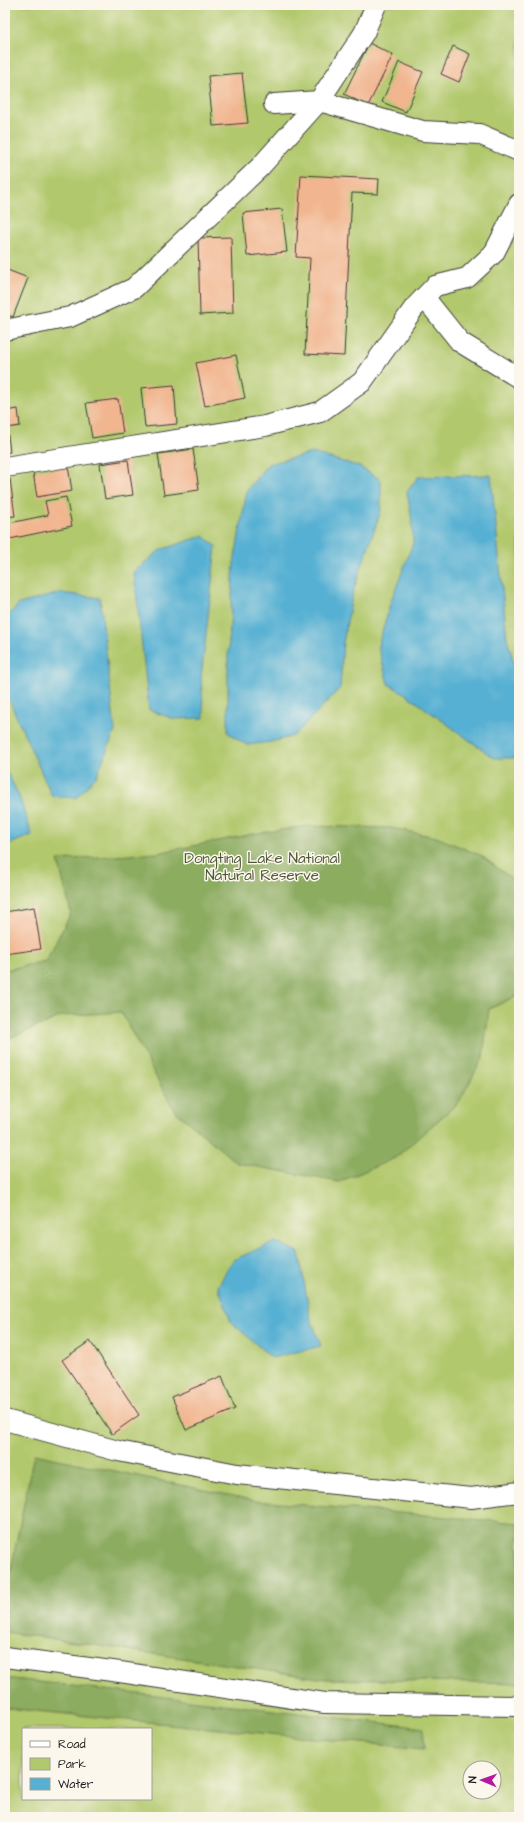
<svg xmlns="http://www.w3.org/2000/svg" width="524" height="1822" font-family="'Architects Daughter',sans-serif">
<rect width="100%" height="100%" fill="#fbf7ec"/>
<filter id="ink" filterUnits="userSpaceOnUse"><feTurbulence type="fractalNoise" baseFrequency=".025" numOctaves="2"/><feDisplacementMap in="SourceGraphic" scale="8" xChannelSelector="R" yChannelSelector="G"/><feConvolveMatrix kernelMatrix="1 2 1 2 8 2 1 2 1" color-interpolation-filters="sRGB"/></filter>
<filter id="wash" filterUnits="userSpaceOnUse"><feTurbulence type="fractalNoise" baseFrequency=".012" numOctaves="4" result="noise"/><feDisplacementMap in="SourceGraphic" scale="16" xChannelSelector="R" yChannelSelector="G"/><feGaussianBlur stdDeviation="0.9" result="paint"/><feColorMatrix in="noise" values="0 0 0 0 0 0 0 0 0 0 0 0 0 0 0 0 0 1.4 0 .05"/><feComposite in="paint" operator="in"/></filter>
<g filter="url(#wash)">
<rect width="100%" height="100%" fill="#eae4c4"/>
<!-- green -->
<path fill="#b1c86c" stroke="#667244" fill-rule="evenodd" d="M5 5H519V1817H5ZM23 1729H151V1799H23ZM470 1768H494V1792H470Z"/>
<!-- forest -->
<path fill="#8cac60" stroke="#54643e" d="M307 826 391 828 436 837 480 855 519 884V995L489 1009 483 1057 459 1102 395 1158 339 1182 237 1163 174 1110 121 1012 62 1016 5 1040V970L46 961 71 913 58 860 157 853 253 834Z
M34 1454 257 1501 519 1523V1683L325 1679 5 1632V1599Z
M5 1678 424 1728V1749L5 1708Z"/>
<!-- water -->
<path fill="#56b0d3" stroke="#396678" d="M312 453 358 466 381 480V510L353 592 343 643 340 688 294 736 271 742 247 745 228 733V657L234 563 247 490 268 464Z
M491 475 507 638 519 682V758H494L404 693 388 684 378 646 390 604 413 543 412 521 407 492 418 477Z
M203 536 216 546 201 678 204 718 174 719 149 710 134 572 160 550Z
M61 593 100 598 115 731 96 777 76 798 52 796 5 691V619L19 604Z
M5 768 19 796 32 835 5 846Z
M275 1242 299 1252 310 1316 321 1346 272 1358 231 1322 218 1286 233 1260Z"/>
<g id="blocks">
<!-- building -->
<path fill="#f1b58f" d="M369 43 393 55 368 106 344 94Z
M453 46 470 54 459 82 441 74Z
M399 62 423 72 406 112 382 102Z
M242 73 248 123 213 126 208 76Z
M301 175 379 179 378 194 352 193 344 356 305 354 310 258 296 257Z
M282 209 287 252 247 256 243 213Z
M231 237 233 313 200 315 198 238Z
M5 269 28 278 13 317 5 314Z
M236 355 245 398 205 406 196 363Z
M174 385 177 424 145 427 141 388Z
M118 399 123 433 92 438 86 403Z
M18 409 20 426 7 428 10 452 5 453V411Z
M193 449 199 490 164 495 158 454Z
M128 460 133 495 105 499 100 464Z
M68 466 72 491 37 497 33 472Z
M10 479 15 516 5 517V480Z
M66 497 72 526 5 540V524L48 515 45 501Z
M34 907 41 949 5 954V912Z
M90 1341 139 1415 112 1434 62 1360Z
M222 1376 235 1409 186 1430 172 1397Z"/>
</g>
</g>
<g filter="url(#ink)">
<use href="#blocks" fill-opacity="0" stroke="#3b3a35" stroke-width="1"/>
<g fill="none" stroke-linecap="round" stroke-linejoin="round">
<!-- minor casing -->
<g stroke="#3b3a35" stroke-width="22">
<path id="minor" d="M274 104 319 101 423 131 479 134 519 151
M424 297 460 342 519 378
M5 330 70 317 134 288 260 167 319 101 364 33 376 5
M5 467 265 426 320 412 362 382 414 308 435 286 467 278 494 253 519 204
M5 1420 118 1451 237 1474 471 1498 519 1492
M5 1657 120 1672 325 1703 519 1706"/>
</g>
<!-- minor -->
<use href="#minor" stroke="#fff" stroke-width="20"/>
</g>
</g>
<g text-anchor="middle" stroke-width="3" stroke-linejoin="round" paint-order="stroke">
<!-- park labels -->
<g font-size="15" fill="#505838" stroke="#fbf7ec">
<text x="262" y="863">Dongting Lake National<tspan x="262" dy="17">Natural Reserve</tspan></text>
</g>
</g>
<!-- margin -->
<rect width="524" height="1822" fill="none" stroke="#fbf7ec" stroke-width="20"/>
<!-- legend -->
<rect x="22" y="1728" width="130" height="72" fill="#fbf7ec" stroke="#a29f99"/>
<rect x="30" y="1741" width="20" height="6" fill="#ffffff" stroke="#a29f99"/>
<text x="58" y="1748" font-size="12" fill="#1c1c1c">Road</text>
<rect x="30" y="1758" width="20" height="12" fill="#b1c86c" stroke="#a29f99"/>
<text x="58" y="1768" font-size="12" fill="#1c1c1c">Park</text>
<rect x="30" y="1778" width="20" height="12" fill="#56b0d3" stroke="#a29f99"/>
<text x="58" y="1788" font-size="12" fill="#1c1c1c">Water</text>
<!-- north arrow -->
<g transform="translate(482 1780) rotate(272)"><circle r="19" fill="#fbf7ec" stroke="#a29f99"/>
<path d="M0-3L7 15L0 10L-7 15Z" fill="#b5179e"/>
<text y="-6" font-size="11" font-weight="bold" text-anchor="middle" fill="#1c1c1c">N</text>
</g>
</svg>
